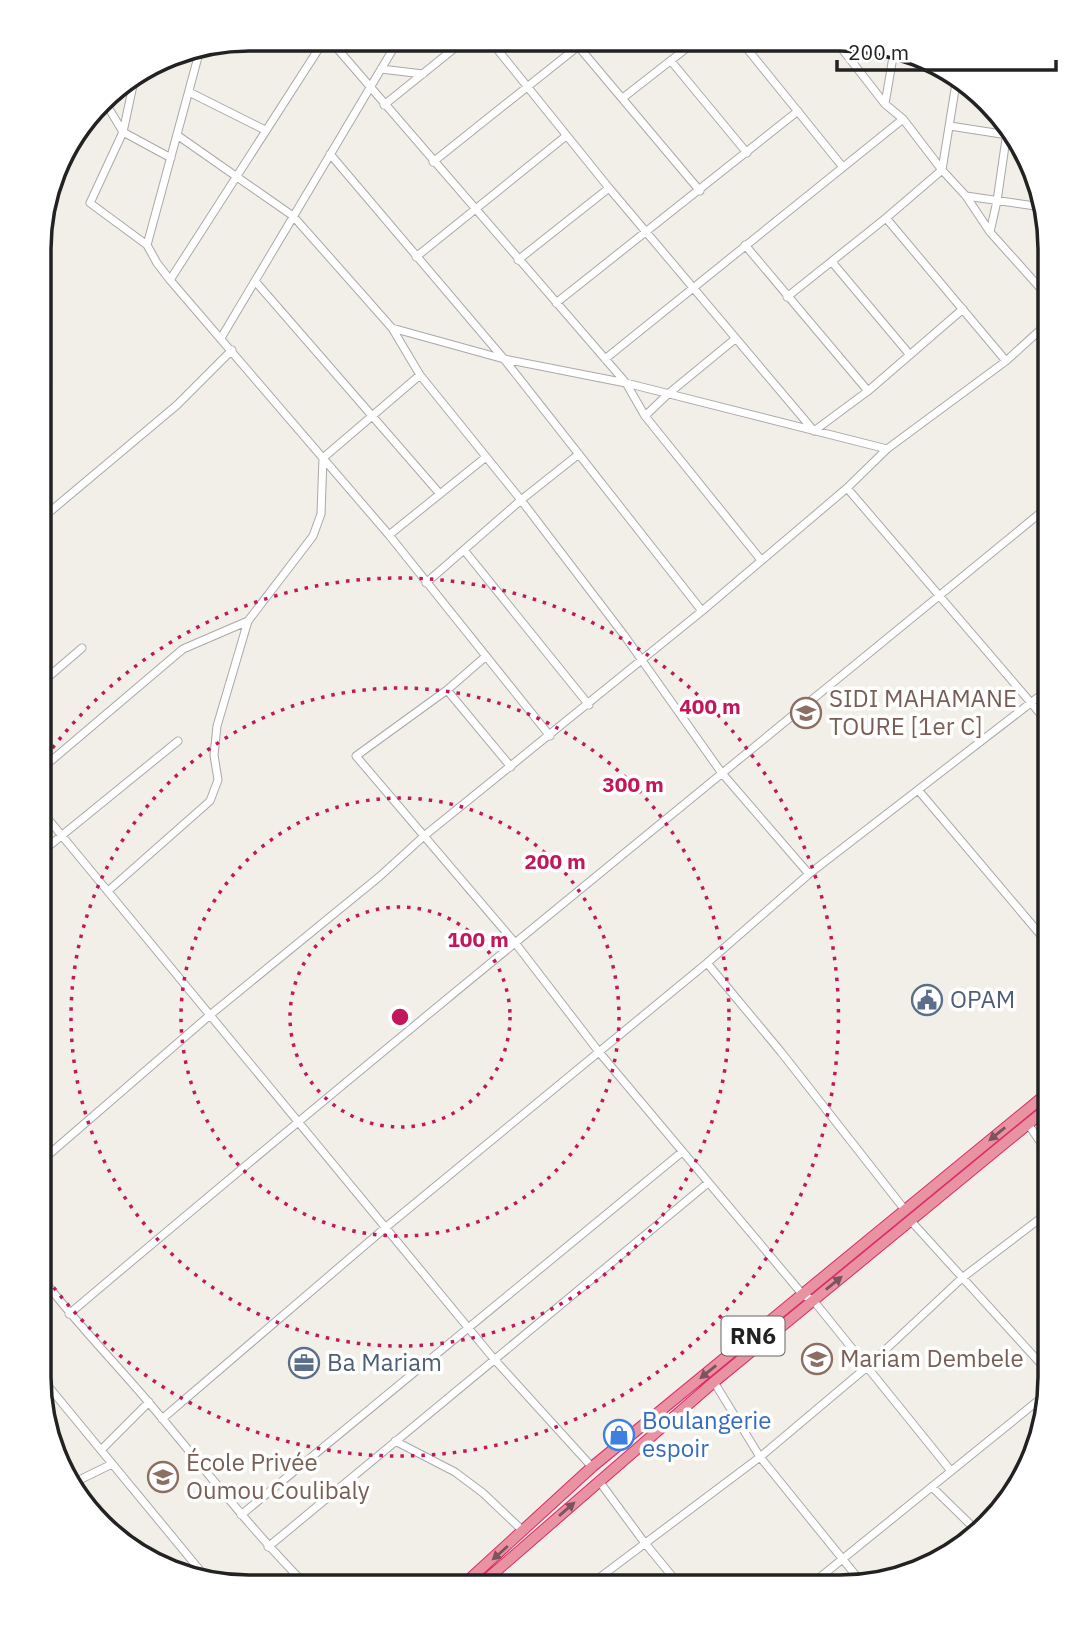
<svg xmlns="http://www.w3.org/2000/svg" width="1089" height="1626" font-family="'IBM Plex Sans',sans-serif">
<rect width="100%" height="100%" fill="#f2efe9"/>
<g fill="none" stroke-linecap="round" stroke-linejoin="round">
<!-- minor casing -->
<g stroke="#a9a9a9" stroke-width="9">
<path id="minor" d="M329 39 626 383 645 416 761 560
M489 39 609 188 814 431 868 391 963 309
M740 40 842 166
M835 40 885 104 903 119 942 170 966 196 990 232 1050 299
M578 46 700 191
M671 61 747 153
M381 69 423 74
M135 76 123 132 90 203 147 245 157 263 170 280 389 535 550 736
M189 92 265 130
M624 97 697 40
M100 103 108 107 123 132 171 158
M885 104 894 51
M384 105 466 39
M950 126 1008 135
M177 135 293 216 392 328 420 375 521 500 624 635 721 772 809 874
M330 154 504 359 702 611
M433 162 586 40
M966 196 1042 207
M886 218 1006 361
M990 232 997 201 1007 132
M147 245 201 46
M745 245 868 391
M416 257 566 136
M518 260 609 188
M832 262 910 355
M170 280 325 39
M255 281 440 494
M787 297 886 218 942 170 957 77
M556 303 798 111
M392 328 504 359 626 383 887 449
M221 338 399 39
M605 359 903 119
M645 416 668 394 735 339
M847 488 1050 725
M40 520 177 405 232 350
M389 535 486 457
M464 550 589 705
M426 583 521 500 579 454
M485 657 447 690 356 756 516 944 599 1052 803 1295 813 1300 951 1471
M40 684 82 648
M447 690 511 767
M39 771 183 649 248 621
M919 791 1050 946
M39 808 494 1359 592 1467
M39 854 178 741
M108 891 210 801 218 780 214 755 217 726 248 621 313 536 321 514 323 458 420 375
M707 963 781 1052 905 1210
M1028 1124 1050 1156
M39 1163 210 1015 379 877 424 836 702 611 847 488 887 449 1006 361 1050 321
M911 1221 1050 1374
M39 1274C73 1320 113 1360 150 1404 202 1465 250 1529 307 1586
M69 1314C393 1040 722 774 1050 505
M39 1375 208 1580
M714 1382 760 1457 862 1583
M162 1419 385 1228 707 963 809 874 1050 688
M51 1438 71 1480
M395 1441 455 1472 483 1493 523 1531
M101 1450 149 1402
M599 1481 644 1542 681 1587
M73 1483 112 1464
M932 1487 976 1530
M241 1515 682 1152
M268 1547 708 1183
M491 1575 501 1587
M587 1587 760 1457 867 1367 962 1278 1050 1211
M808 1587 1050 1391"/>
</g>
<!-- highway casing -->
<g stroke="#dc2a67" stroke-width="12">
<path id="highway" d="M462 1586 592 1467 1050 1091
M479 1586 714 1382 1050 1106"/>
</g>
<!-- minor -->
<use href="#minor" stroke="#fff" stroke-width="7"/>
<!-- highway -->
<use href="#highway" stroke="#e892a2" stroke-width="10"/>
</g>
<!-- one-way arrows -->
<defs><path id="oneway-solid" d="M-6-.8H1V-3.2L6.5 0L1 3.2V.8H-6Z" transform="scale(1.75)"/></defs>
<g fill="#7b545c">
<use href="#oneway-solid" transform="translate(997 1134) rotate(141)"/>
<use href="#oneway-solid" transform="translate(834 1283) rotate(-39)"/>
<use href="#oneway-solid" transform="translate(708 1372) rotate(141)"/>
<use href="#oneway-solid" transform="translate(567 1509) rotate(-41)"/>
<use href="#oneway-solid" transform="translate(500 1553) rotate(138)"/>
</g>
<!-- distance rings -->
<g fill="none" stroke="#c2185b" stroke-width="3.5" stroke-dasharray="3.5 7">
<circle cx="400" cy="1017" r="110"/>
<circle cx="400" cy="1017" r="219"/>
<circle cx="400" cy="1017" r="329"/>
<path d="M40 765A439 439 0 1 1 40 1269"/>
</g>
<!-- icons -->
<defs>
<g id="school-ring" transform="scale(1.575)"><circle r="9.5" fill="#fff" stroke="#8d6e63" stroke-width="1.5"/><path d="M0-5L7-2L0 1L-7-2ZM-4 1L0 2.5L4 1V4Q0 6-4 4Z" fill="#8d6e63"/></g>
<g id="civic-ring" transform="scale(1.575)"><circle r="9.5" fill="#fff" stroke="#5c6f8a" stroke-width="1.5"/><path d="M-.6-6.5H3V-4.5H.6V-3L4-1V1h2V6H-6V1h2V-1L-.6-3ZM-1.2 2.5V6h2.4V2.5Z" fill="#5c6f8a"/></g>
<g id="office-ring" transform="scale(1.575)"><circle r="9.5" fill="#fff" stroke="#5c6f8a" stroke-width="1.5"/><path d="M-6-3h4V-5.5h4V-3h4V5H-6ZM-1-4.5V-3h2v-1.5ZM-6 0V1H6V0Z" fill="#5c6f8a"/></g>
<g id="shop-ring" transform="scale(1.575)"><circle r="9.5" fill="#fff" stroke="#3f7fe0" stroke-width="1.5"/><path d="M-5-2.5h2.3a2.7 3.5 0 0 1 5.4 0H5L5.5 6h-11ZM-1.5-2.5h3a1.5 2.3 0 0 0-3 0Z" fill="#3f7fe0"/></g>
</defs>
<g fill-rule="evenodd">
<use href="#school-ring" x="806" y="713"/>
<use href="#civic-ring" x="927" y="1000"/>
<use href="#school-ring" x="817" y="1359"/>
<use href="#office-ring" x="304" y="1363"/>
<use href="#shop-ring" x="619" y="1435"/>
<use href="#school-ring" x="163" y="1477"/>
</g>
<g text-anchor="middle" stroke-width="7" stroke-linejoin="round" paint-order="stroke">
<!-- shield labels -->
<rect fill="#fff" stroke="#646464" stroke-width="2" x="721.5" y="1316.5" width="63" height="39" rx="5"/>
<g font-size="23" font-weight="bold" fill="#222">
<text x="753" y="1344">RN6</text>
</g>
<!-- education labels -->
<g font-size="24" fill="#785e54" stroke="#fff" text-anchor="start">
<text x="829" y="707">SIDI MAHAMANE<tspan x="829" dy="28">TOURE [1er C]</tspan></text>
<text x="840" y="1367">Mariam Dembele</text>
<text x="186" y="1471">École Privée<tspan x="186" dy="28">Oumou Coulibaly</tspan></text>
</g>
<!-- service labels -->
<g font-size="24" fill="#4e5e75" stroke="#fff" text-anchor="start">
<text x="950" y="1008">OPAM</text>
<text x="327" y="1371">Ba Mariam</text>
</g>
<!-- shop labels -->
<g font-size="24" fill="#366cbe" stroke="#fff" text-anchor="start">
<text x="642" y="1429">Boulangerie<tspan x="642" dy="28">espoir</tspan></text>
</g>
</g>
<!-- crop -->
<path d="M0 0H1089V1626H0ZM249 51H840A198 198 0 0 1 1038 249V1377A198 198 0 0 1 840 1575H249A198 198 0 0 1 51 1377V249A198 198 0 0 1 249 51Z" fill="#fff" fill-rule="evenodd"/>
<path fill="none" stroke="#222" stroke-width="3.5" d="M249 51H840A198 198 0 0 1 1038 249V1377A198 198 0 0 1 840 1575H249A198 198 0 0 1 51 1377V249A198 198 0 0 1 249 51Z"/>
<circle cx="400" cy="1017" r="10" fill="#c2185b" stroke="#fff" stroke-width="3.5"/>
<g font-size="21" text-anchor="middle" font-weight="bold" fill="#c2185b" stroke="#fff" stroke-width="7" stroke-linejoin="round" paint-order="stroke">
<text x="710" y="714">400 m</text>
<text x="633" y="792">300 m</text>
<text x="555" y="869">200 m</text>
<text x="478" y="947">100 m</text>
</g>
<!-- scale -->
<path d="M837 60v10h219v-10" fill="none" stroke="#222222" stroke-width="3.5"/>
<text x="848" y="60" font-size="21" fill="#222222" stroke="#ffffff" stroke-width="5" paint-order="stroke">200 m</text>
</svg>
